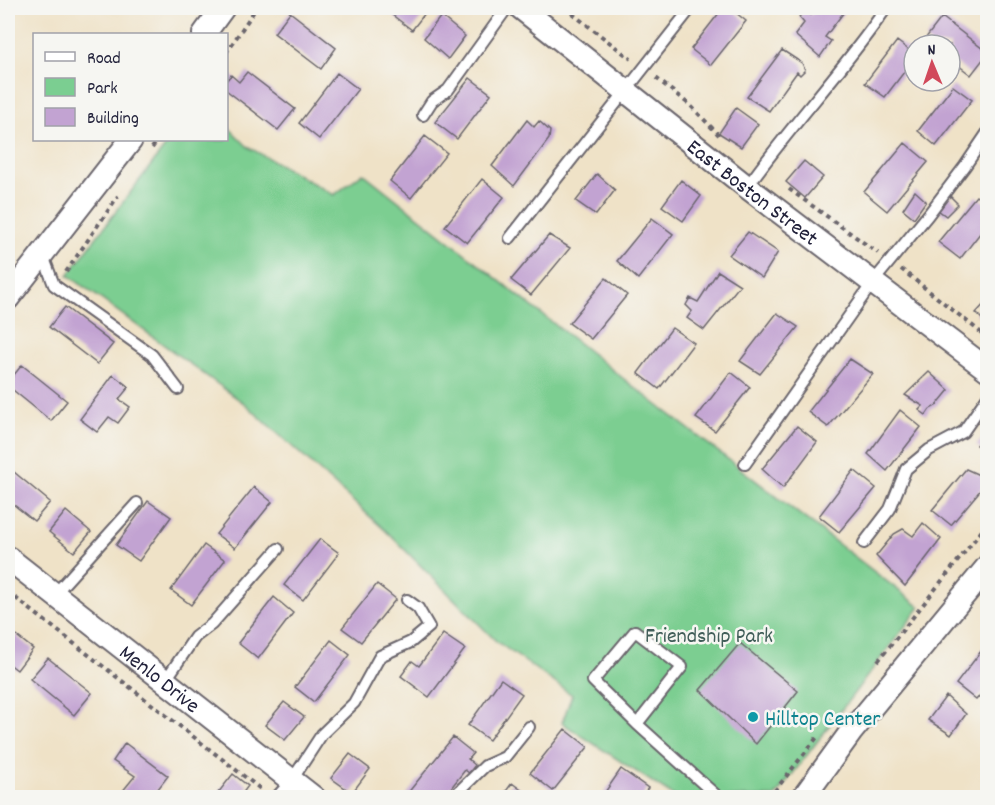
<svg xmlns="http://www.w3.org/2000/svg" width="995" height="805" font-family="Dekko,sans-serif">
<rect width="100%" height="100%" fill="#f6f6f2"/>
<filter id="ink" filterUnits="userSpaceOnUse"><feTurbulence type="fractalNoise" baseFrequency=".0167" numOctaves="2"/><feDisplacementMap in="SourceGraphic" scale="12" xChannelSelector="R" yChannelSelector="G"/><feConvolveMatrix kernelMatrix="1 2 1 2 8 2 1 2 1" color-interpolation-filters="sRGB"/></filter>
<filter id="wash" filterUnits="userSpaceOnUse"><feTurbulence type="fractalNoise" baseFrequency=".008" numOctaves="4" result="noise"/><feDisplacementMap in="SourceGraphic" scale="24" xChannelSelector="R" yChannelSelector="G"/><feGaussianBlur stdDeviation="1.35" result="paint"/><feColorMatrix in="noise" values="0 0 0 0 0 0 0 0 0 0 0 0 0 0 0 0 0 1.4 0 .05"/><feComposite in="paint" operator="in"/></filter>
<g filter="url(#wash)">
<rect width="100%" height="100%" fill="#efe2c7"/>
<!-- green -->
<path fill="#7bce91" stroke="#4e7866" stroke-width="1.5" d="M227 126 248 147 334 195 363 173 629 383 920 607 775 797H675L562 723 572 695 496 641 386 531 245 404 68 275 170 140H226Z"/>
<g id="blocks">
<!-- building -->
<path fill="#c2a3d2" d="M383 8H429L412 30Z
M723 8H730L746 21 711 65 691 49Z
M817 8H847L825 37 831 41 820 57 795 35 804 23 799 17 805 10 811 15Z
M290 12 336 48 321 69 274 33Z
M441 16 465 36 448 59 424 38Z
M942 17 988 53 971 75 950 59V45H933L925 39Z
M897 41 914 54V59L885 97 865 83Z
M782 50 802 63 805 70 800 75 797 72 769 111 747 97Z
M247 72 295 109 278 130 226 90V81L231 75 239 82Z
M337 73 358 89 319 139 299 123Z
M470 78 491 94 457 139 435 122Z
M953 86 972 100 936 146 918 131Z
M736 108 758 124 741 147 719 133Z
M527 120 534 127 539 121 550 131 549 139 514 186 492 166Z
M425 136 447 153 411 198 390 181Z
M905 143 928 162 887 211 864 192Z
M804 161 823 177 805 198 786 182Z
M597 174 615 190 596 215 576 201Z
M482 179 504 197 467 243 445 226Z
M681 180 701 196 683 221 662 206Z
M915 191 926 201 914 218 903 209Z
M949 195 958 204 946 216 938 210Z
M976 196 988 205V223L960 259 938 242Z
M652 218 673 234 638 279 617 261Z
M748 232 778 252 762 278 729 255Z
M549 235 570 248 531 295 511 280Z
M718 271 740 285 704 330 687 318 692 311 686 305 690 298 698 302Z
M606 278 627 295 591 339 569 323Z
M988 300V325L976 313Z
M65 307 113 344 97 364 49 327Z
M777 313 798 327 760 374 740 361Z
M672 328 694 343 659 389 638 373Z
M850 359 873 374 828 427 808 412Z
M22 365 67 401 51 421 8 386V382Z
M731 372 750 387 715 431 696 418Z
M929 372 949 390 936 406 930 409 926 415 919 410 923 406 905 395Z
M113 375 129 387 119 399 130 407 118 423 109 417 97 432 80 419Z
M900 410 921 427 887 471 868 454Z
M797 426 817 442 783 488 762 469Z
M988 433V455L976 445Z
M8 467 50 502 34 521 8 500Z
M966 469 988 479V481L951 525 932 510Z
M854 470 876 488 839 532 819 516Z
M254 487 272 502 235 548 216 534Z
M148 501 171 517 139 561 116 545Z
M66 511 91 532 74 552 49 532Z
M923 523 941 539 905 586 876 556 894 534 903 529 913 536Z
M320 539 339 553 303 600 284 585Z
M204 545 225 560 191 605 171 590Z
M377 584 396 599 361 642 342 628Z
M274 597 293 613 258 659 238 643Z
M8 629 33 649 17 670 8 663Z
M443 634 465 649 429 697 401 676 412 661 419 666Z
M331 640 350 655 314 702 295 687Z
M988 642V686L976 700 956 684Z
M740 643 798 691 756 744 700 690Z
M48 658 92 693 74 715 30 679Z
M501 679 522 694 489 740 468 725Z
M946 696 966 714 951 735 928 720Z
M284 702 304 717 285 740 265 725Z
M565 729 588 747 553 791 530 773Z
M453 737 473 753 468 759 475 765 469 773 465 770 443 798H411L407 794Z
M125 743 168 776 151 798H117L135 776 113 761Z
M350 754 370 769 352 793 331 778Z
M621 769 648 788 643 795 645 798H601Z
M233 774 248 786 239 798H214Z
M512 783 532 798H501Z"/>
</g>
</g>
<g filter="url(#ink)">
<use href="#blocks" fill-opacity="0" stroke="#6a656c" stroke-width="1.5"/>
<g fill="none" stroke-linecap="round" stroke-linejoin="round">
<!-- service casing -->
<g stroke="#6a656c" stroke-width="14">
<path id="service" d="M423 115 432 101 448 90 507 8
M747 187C790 126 842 72 884 11
M510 238 691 8
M42 253 54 285 152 355 178 389
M745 464 873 282 928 215 965 166 988 132
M864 543 890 509 906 469 929 450 963 432 988 396
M54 595 137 503
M165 681 195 637 212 624 278 549
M637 724 682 667 635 631 593 681 637 724 719 798
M276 798 292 780 322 734 354 703 380 656 411 642 429 627 418 608 407 600
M452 798 485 766 505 757 529 727"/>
</g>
<!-- minor casing -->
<g stroke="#6a656c" stroke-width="26">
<g id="minor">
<path id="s1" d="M521 8 747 187 988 370"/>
<path d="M204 34 223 8"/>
<path d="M8 298 131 140"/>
<path id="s2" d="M8 558 314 798"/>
<path d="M803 798 851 732 988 566"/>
</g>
</g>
<!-- path -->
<path stroke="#6a656c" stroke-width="4" stroke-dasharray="4.5 4.5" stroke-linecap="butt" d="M565 8 631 59
M226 53 256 8
M656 78 691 106 719 135
M152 148 158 140
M789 189 878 253
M901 269 988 338
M66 272 118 196
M8 592 263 791
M878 661 988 523
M769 798 819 735"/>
<!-- service -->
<use href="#service" stroke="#fff" stroke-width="10"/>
<!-- minor -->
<use href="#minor" stroke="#fff" stroke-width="22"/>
</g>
</g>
<!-- markers -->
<circle fill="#0f9aa8" stroke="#f6f6f2" stroke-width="2" cx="753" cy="717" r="6"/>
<g text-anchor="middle" stroke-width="5" stroke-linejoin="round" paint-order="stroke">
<!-- street labels -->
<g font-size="22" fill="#22223b" stroke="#f6f6f2">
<text dy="8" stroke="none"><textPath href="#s1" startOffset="296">East Boston Street</textPath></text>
<text dy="8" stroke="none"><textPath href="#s2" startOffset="194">Menlo Drive</textPath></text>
</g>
<!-- park labels -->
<g font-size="22" fill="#415e59" stroke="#f6f6f2">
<text x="709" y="642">Friendship Park</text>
</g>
<!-- culture labels -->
<g font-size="22" fill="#0d838f" stroke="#f6f6f2" text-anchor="start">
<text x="765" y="725">Hilltop Center</text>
</g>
</g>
<!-- margin -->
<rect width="995" height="805" fill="none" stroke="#f6f6f2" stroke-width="30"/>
<!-- legend -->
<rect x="33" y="33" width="195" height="108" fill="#f6f6f2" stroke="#a1a1a9" stroke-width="1.5"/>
<rect x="45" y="52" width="30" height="9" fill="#ffffff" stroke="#a1a1a9" stroke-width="1.5"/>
<text x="87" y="63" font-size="18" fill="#22223b">Road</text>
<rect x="45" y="78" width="30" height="18" fill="#7bce91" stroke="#a1a1a9" stroke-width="1.5"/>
<text x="87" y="93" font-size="18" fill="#22223b">Park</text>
<rect x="45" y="108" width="30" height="18" fill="#c2a3d2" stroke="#a1a1a9" stroke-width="1.5"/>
<text x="87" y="123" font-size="18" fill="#22223b">Building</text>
<!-- north arrow -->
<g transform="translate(932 63) rotate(358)"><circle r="28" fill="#f6f6f2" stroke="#a1a1a9" stroke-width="1.5"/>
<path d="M0-4.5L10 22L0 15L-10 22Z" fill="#d1495b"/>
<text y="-9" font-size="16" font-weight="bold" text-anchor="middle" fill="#22223b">N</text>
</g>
</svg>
